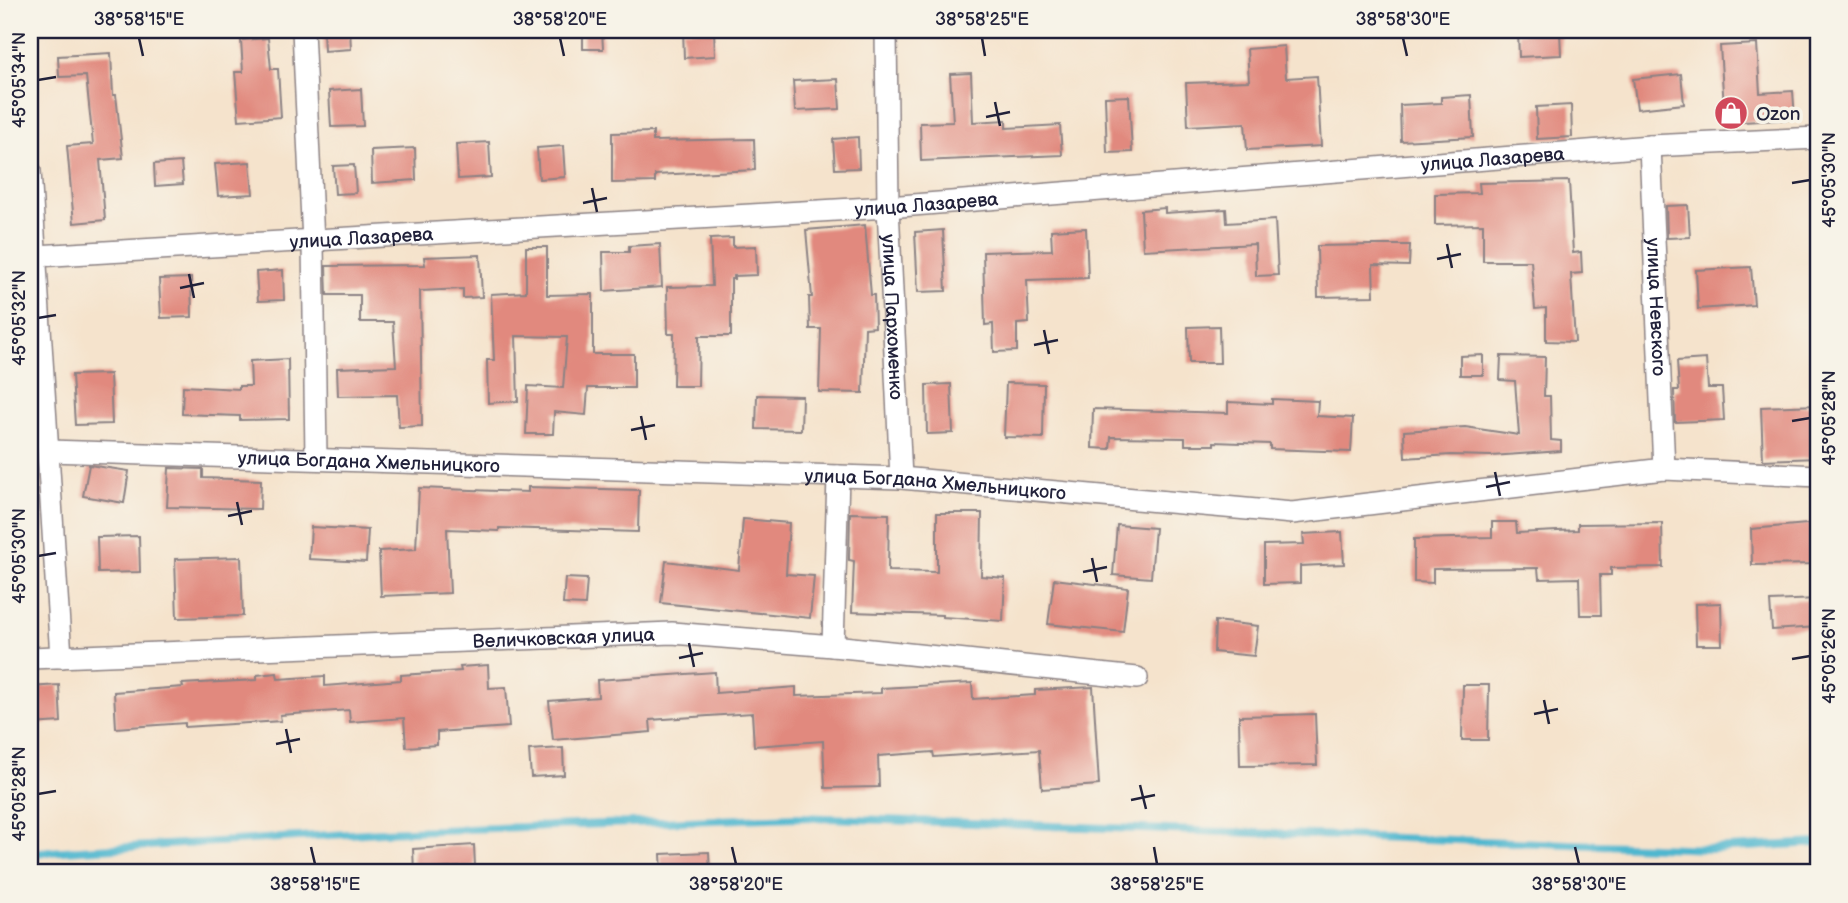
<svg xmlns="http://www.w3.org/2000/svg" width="1848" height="903" font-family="'Balsamiq Sans',sans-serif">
<rect width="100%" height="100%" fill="#f7f3e8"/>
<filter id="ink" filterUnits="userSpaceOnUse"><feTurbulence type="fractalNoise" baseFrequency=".0143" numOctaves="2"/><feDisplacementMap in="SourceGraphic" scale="14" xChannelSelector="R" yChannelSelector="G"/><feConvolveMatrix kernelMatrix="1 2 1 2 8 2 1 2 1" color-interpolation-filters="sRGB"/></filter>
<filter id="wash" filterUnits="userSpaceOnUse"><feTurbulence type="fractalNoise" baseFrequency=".00686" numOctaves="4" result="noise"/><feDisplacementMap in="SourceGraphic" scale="28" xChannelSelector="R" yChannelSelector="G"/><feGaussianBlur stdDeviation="1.57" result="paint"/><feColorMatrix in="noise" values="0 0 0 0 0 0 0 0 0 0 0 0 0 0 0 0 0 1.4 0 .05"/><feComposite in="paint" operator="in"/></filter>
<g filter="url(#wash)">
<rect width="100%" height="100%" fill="#f5e3cc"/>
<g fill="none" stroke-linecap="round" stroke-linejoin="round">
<!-- stream -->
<path stroke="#50b7cf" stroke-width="8" d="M30 853 382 832 798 817 1712 849 1818 843"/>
</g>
<g id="blocks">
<!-- building -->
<path fill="#e1897e" d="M323 30H350L351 49 324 51Z
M583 30H602L603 49H583Z
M683 30H714L715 56 684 58Z
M1560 31 1561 55 1519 57 1518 33Z
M268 38 271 69H278L281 117 239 120 235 72H243L241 40Z
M1757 44 1760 93 1793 91 1795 119 1725 123 1720 46Z
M1284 46 1286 78 1317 76 1321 146 1247 150 1245 123 1188 126 1186 83 1249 81 1247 49Z
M111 53 113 95H116L123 158 100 160 105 220 74 223 67 146 93 144 86 76 59 77 58 56Z
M971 73 973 122 1006 120V128L1060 125 1062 155 921 161 920 123 953 122 950 74Z
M1681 74 1684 104 1637 109 1633 79Z
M838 79 840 109 795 111 793 81Z
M361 89 363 126 331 127 329 91Z
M1471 95 1473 137 1401 141 1400 105 1441 103V97Z
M1129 96 1132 152 1107 153 1105 97Z
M1571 105 1572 137 1537 139 1536 107Z
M653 132V141L754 139 755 170 655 175V182L612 183V133Z
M858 137 859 168 835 169 833 139Z
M489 142 491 177 458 179 456 144Z
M563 146 565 177 539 179 537 148Z
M415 148 416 180 372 183 371 150Z
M181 162 183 184 155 186 154 164Z
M250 162 253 194 218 196 215 164Z
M354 165 356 193 335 194 333 166Z
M1569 181 1573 253 1581 252 1582 273 1571 274 1575 342 1546 341V308L1535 309 1531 261H1483V224L1435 225V194L1480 193 1479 183Z
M1688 205 1690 237 1667 238 1666 206Z
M1165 208V213L1226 209 1227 223 1275 220 1278 275 1256 276 1255 244 1143 250 1141 210Z
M865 225 871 295H874L875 327 865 328 863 393 819 392 821 329H810L809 297H812L806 230Z
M1086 228 1088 278 1027 280 1029 323 1017 324V351L994 352 993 324 985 325 983 252 1052 250 1051 230Z
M943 230 946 291 918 292 915 232Z
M733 238V247L756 246 757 275 734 276V279H731V336H699L698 386H673L674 334H668L667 287 712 286 710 239Z
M660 244 662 287 604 291 603 252H629V246Z
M1373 245H1410L1409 266 1373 265 1374 296 1318 297 1317 246Z
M526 247H547V295L593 294V354H634V388H588L586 415 554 412 553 434H526L528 386 563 388 567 337 516 336 518 401 488 403 487 360H494L491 294 526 292Z
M480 255 482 297 463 298V289L420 291 422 426 399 427 397 395 338 396 337 368 396 366 393 322H360V295H327L326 266 425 265 424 257Z
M1751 267 1754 305 1698 309 1696 270Z
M283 270 284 300 258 301 256 272Z
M191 278 192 317 161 318 159 279Z
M1219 326 1220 363H1189L1188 327Z
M1483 355V375H1460V356Z
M1501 356 1545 357 1544 396H1550L1551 440 1561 441V451L1491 456 1451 455 1405 458 1404 431 1465 427 1519 435 1515 381 1500 380Z
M288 359 289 419 240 420V416L182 414 183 386 239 389V386H251L250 361Z
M1706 359 1708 388H1722L1724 420 1675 422 1674 390H1679L1677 361Z
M110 374 112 424 75 425 72 375Z
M1006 383 1044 384 1043 438 1004 437Z
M951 384 953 433 927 434 926 385Z
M757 395 802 396 801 430 756 429Z
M1272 399 1318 401 1317 416 1353 418 1351 452 1270 449V444L1214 442V445H1185V438L1111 437 1110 449 1092 448 1093 409 1228 413V402L1272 404Z
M1818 405V458L1763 460 1761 407Z
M89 465 129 471 124 503 83 496Z
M169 468 203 469V478L261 480 260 509 167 507Z
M528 487 639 490 638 532 499 528V531L447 529 450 593 381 596 379 551 416 549 419 488 528 492Z
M850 513 889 514 888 571 937 572V513H982L981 576 1005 578 1003 621 942 617V615L852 612 854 561 849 560Z
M743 519 789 523 786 574 814 576 810 618 661 603 666 561 739 570Z
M1492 522H1516L1517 533 1578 530V524L1662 523 1663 567 1611 568V575H1600L1601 615H1580L1579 578 1539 579 1538 568 1433 569V583L1414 582V539L1492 537Z
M1818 523V564L1752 565 1751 529Z
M1117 525 1155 528 1151 578 1113 575Z
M311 527 368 530 366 562 309 559Z
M1342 532 1344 564 1300 566V583L1264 584V545L1304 544 1303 534Z
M139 536 140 572 98 573 97 537Z
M241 557 243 616 177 618 175 559Z
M565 578 587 579 585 605 563 604Z
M1054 579 1128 588 1123 632 1048 624Z
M1818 599V627L1772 630 1770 601Z
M1721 603 1722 645H1696L1695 604Z
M1215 621 1258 626 1254 656 1214 652Z
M488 665 489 688 506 687 509 727 437 732V745L406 747 404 718 350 722 349 710 280 715 281 721 185 727V723L116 728 114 692 183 687 182 684 257 680V675L277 673 278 679 325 676V686L401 680V675L461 671 460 667Z
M715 672 716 693 796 687V696L881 693V688L972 683 973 699 1035 695V690L1093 687 1099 785 1042 789 1039 750 934 757 933 752 878 756 879 787 825 788 823 741 754 746 752 713 650 720 651 732 553 740 549 701 598 697 597 680Z
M59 685 61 722 30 724V687Z
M1463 685H1489L1488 740H1462Z
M1315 714 1317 765 1240 766 1239 716Z
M563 748 564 775 531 777 529 750Z
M474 845 475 866 414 871 413 849Z
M709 852 710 873H662L661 854Z"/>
</g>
</g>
<g filter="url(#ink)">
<use href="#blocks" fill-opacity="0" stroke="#8c8284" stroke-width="2"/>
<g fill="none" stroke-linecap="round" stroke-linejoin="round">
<!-- street casing -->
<g stroke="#8c8284" stroke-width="24">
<g id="street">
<path d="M303 30 313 242 316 458"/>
<path id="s1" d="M886 30 888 207 901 478"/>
<path id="s2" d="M1650 146 1664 469"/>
<path d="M30 171 61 657"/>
<path id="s3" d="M36 256 888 207 1650 146 1818 138"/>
<path id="s4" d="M49 451 901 478 1292 513 1664 469 1818 476"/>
<path d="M833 646 838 476"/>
<path id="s5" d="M30 658 672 633 833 646 1137 678"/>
</g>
</g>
<!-- street -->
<use href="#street" stroke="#fff" stroke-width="21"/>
</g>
</g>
<!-- ticks -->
<path fill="none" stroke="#22223b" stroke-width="2.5" d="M139 38 143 56M560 38 564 56M982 38 985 56M1403 38 1407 56M38 80 56 77M995 102 1000 126M986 117 1010 112M1792 183 1810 180M592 188 597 212M583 203 607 198M1447 244 1452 268M1437 259 1461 254M189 274 194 298M180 288 204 283M38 318 56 315M1044 330 1049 354M1034 345 1058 340M641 416 646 440M1792 421 1810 418M631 430 655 425M1495 472 1500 496M1486 487 1510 482M237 502 242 525M228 516 252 511M38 556 56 553M1092 558 1097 582M1083 572 1107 567M689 643 694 667M679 658 703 653M1792 659 1810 656M1544 700 1549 724M1534 714 1558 709M286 729 291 753M276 744 300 739M1140 785 1146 809M38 794 56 791M1131 800 1155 795M311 847 315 864M732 847 736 864M1154 847 1157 864M1575 847 1579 864"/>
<!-- icons -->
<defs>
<g id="shop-disc" transform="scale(1.75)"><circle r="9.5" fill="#d1495b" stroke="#f7f3e8"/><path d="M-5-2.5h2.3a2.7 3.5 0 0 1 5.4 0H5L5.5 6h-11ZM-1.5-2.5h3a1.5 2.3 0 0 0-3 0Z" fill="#fff"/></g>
</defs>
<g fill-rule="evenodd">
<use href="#shop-disc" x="1731" y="113"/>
</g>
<g text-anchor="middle" stroke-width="7" stroke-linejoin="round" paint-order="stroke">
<!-- poi labels -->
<g font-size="19" fill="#22223b" stroke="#f7f3e8" text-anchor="start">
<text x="1756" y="120">Ozon</text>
</g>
<!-- street labels -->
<g font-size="19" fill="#22223b" stroke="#f7f3e8">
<text dy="7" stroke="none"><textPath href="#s3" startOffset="1460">улица Лазарева</textPath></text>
<text dy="7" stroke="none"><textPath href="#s3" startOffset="892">улица Лазарева</textPath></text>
<text dy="7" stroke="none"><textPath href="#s3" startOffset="326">улица Лазарева</textPath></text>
<text dy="7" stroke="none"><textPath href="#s2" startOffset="161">улица Невского</textPath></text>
<text dy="7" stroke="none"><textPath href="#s1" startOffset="287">улица Пархоменко</textPath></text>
<text dy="7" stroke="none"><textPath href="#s4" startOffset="320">улица Богдана Хмельницкого</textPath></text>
<text dy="7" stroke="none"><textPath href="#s4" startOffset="887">улица Богдана Хмельницкого</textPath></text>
<text dy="7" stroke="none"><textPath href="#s5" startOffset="534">Величковская улица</textPath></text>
</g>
</g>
<!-- margin -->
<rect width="1848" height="903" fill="none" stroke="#f7f3e8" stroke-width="77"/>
<rect x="38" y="38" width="1772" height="826" fill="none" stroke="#22223b" stroke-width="2.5"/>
<g font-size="18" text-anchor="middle" fill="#22223b">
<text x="139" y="25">38°58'15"E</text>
<text x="560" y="25">38°58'20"E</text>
<text x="982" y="25">38°58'25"E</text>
<text x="1403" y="25">38°58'30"E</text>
<text transform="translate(19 80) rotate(-90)" y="6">45°05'34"N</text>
<text transform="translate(1829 180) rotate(-90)" y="6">45°05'30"N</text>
<text transform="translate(19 318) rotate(-90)" y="6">45°05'32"N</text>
<text transform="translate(1829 418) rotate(-90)" y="6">45°05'28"N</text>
<text transform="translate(19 556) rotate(-90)" y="6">45°05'30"N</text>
<text transform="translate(1829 656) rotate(-90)" y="6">45°05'26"N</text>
<text transform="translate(19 794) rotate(-90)" y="6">45°05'28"N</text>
<text x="315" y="890">38°58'15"E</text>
<text x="736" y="890">38°58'20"E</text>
<text x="1157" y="890">38°58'25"E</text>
<text x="1579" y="890">38°58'30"E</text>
</g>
</svg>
